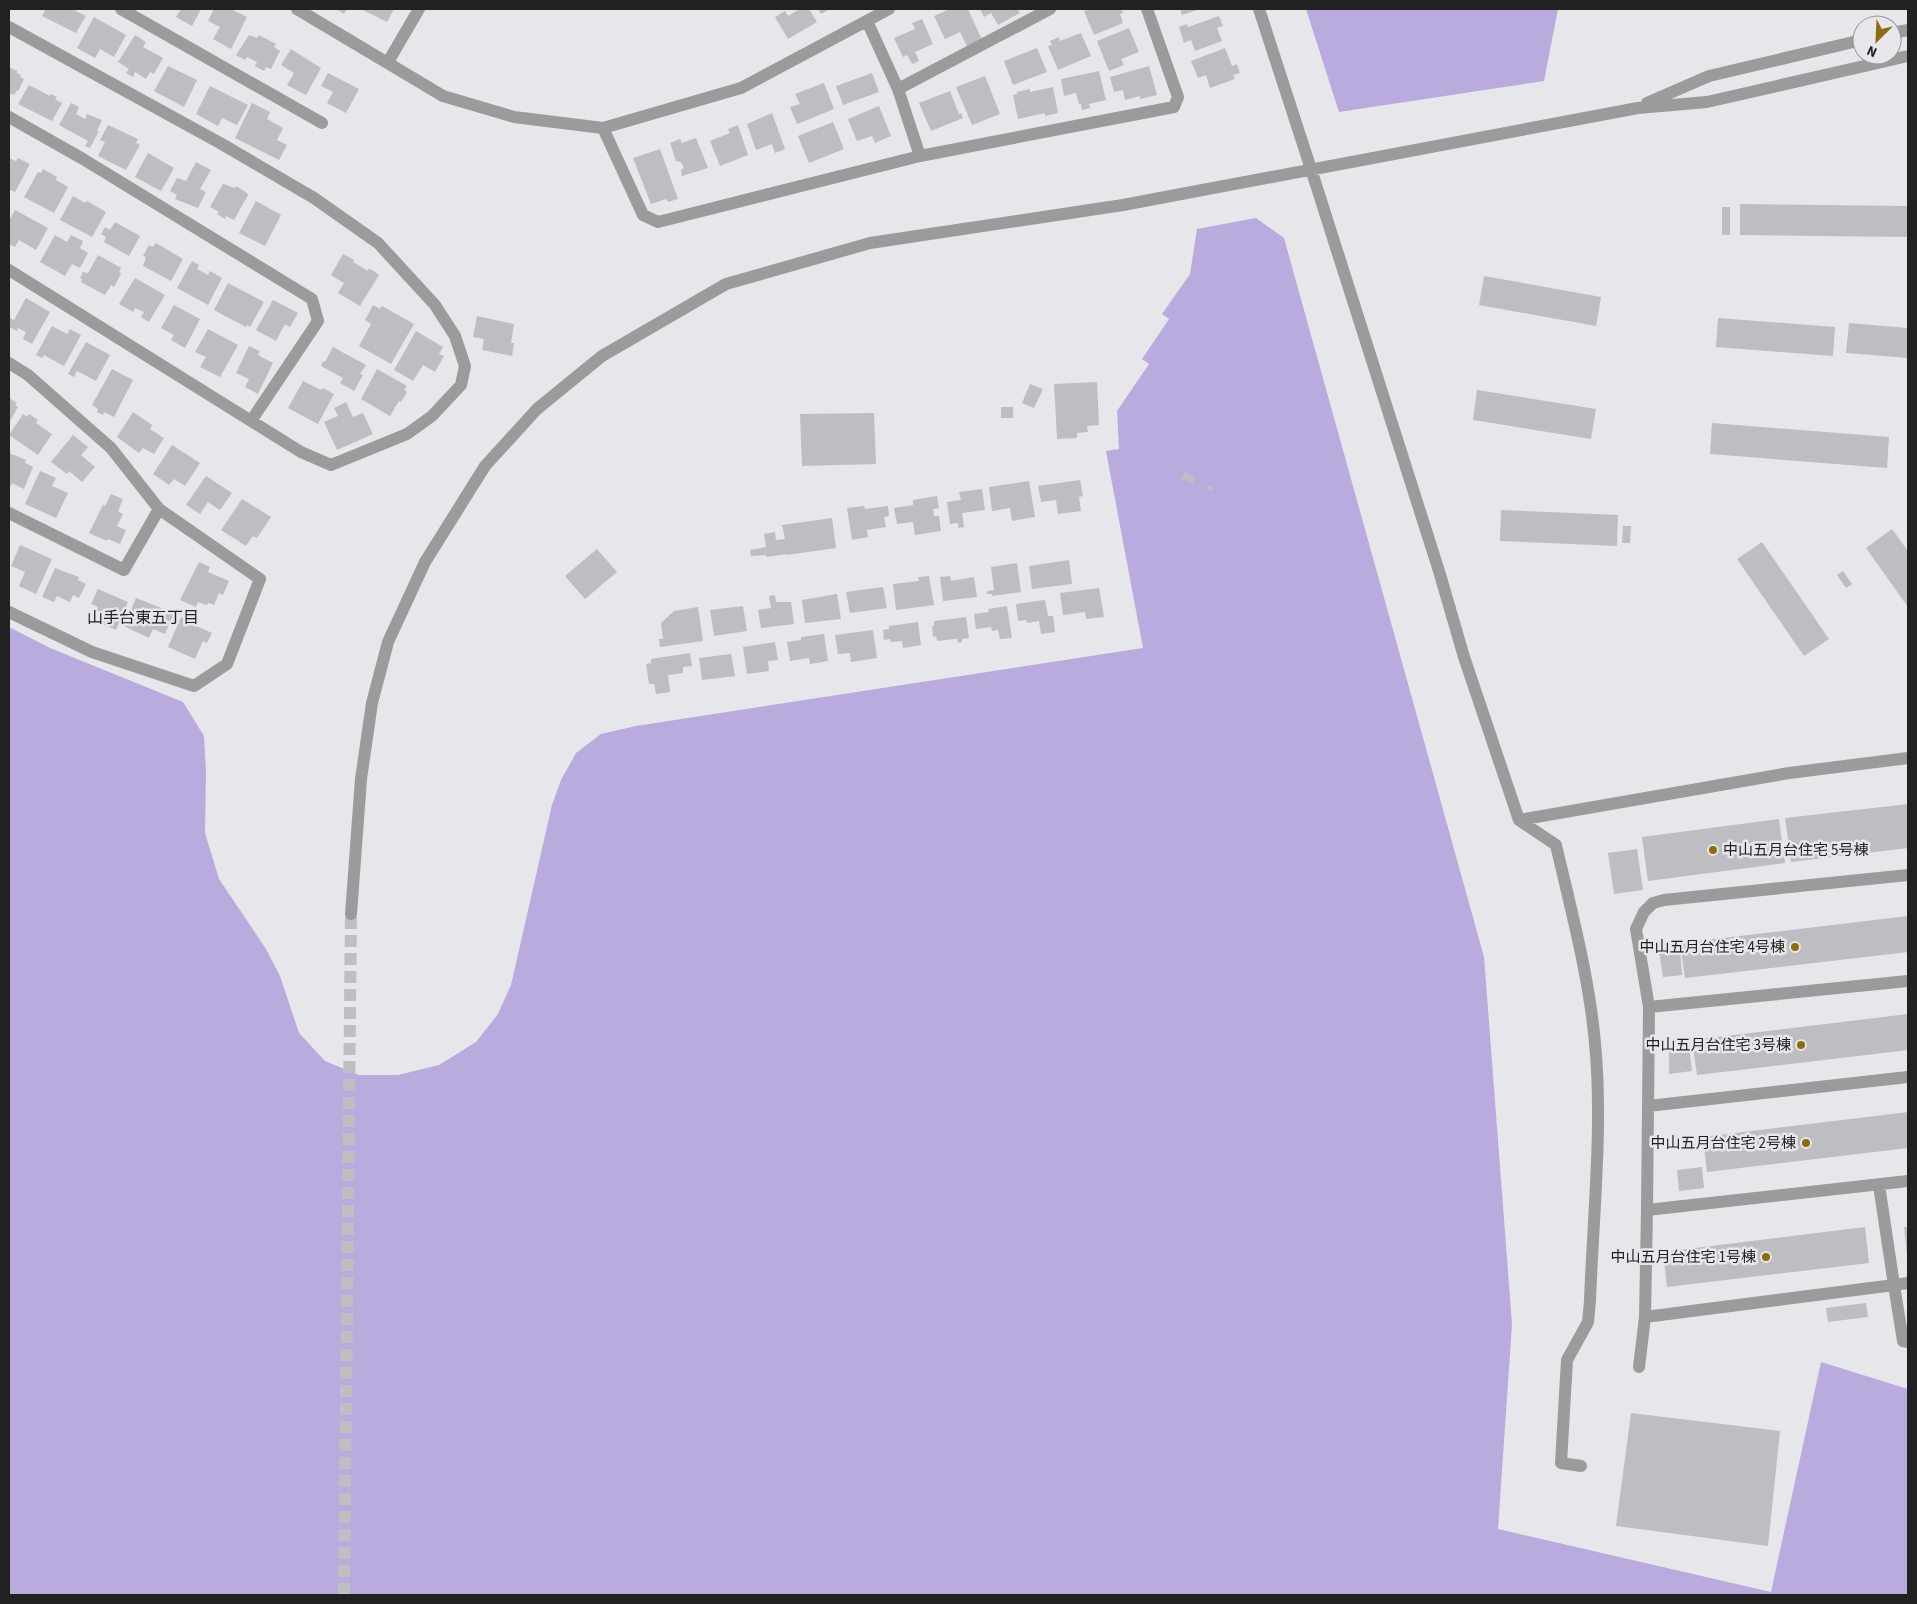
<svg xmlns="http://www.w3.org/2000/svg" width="1917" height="1604" font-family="'Source Sans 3','Noto Sans JP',sans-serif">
<rect width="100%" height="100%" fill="#e7e6ea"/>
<!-- green -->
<path fill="#b9abdd" d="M1306 9H1558L1544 81 1339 112Z
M1256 218 1284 238 1484 957 1512 1324 1498 1529 1771 1592 1821 1362 1908 1389V1595H9V627L50 648 183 702 204 736 206 772 205 833 219 879 266 949 280 976 299 1033 325 1061 359 1075H398L439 1065 476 1042 498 1014 511 985 552 805 561 780 576 753 601 734 636 726 1143 648 1106 451 1119 449 1117 411 1149 364 1142 359 1169 319 1162 314 1190 274 1197 229Z"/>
<!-- building -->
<path fill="#bebdc1" d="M46 9H72L86 16 76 33 42 16Z
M181 9H201L192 26 176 17Z
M214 9H231L247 17 231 49 213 39 220 27 208 21Z
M336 9H347L344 14Z
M361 9H394L387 22Z
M797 9H809L817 22 788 39 775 17 785 11 788 16 798 10Z
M818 9H830L821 14Z
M950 9H968L983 42 968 48 960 32 945 39 934 16Z
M980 9H1017L1020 13 998 25 991 13 984 17Z
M1090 9H1121L1123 13 1120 14 1123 23 1094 35 1084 11Z
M1180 9H1200L1182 15Z
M1219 16 1223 26 1217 28 1222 41 1195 51 1191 40 1184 43 1179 27 1187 24 1188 27Z
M94 17 126 35 114 57 100 49 95 58 77 48Z
M922 19 933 44 915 52 919 61 912 64 907 55 903 57 894 38 915 29 912 23Z
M1129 28 1139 52 1121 59 1124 65 1109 71 1097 41Z
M1081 33 1091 56 1058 70 1048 46 1052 45 1050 41 1059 37 1060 41Z
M135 35 146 42 143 47 163 58 154 74 150 72 146 79 135 72 133 77 126 73 129 69 118 62Z
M249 35 257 38 259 35 276 44 274 47 280 51 271 69 266 67 264 71 255 66 257 62 247 57 245 60 236 55Z
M1037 48 1047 72 1013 85 1004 61Z
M1225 48 1232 66 1237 64 1240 73 1233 75 1235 79 1210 88 1206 75 1198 78 1191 61Z
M291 49 321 68 306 95 287 85 294 73 281 65Z
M168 66 197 80 184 107 154 91Z
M1149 66 1157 95 1140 99V96L1125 100 1123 90 1114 92 1110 77Z
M9 67 17 71V73L21 75 20 77 24 79 18 91 17 90 14 95 9 93Z
M1099 71 1106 100 1089 104 1090 108 1082 110 1081 104H1079L1076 93 1064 96 1061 79Z
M328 73 359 89 346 113 327 103 333 92 321 86Z
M872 73 879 92 843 105 836 86Z
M985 76 1000 114 972 125 956 87Z
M824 83 834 109 797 124 790 107 800 104 795 94Z
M29 85 50 96 51 94 57 97 55 99 62 103 52 121 18 104Z
M210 86 248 105 237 125 222 118 218 126 196 114Z
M1053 87 1058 113 1045 116V113L1018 119 1013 95 1017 94V92L1030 89V92Z
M950 91 959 114 961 113 963 118 931 131 919 103Z
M71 103 79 107 76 114 85 119 87 114 102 120 97 131H99L90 148 85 146 88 141 59 125Z
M252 103 270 112 267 119 283 128 277 140 287 145 279 160 235 138Z
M879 106 891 136 875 143 872 136 857 141 848 119Z
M772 113 785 149 775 153 772 144 756 150 747 124Z
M833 122 844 149 809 163 798 136Z
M108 125 138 139 136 143 140 145 126 170 98 156 105 142 100 140Z
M738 125 748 155 720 166 710 141 730 133 728 129Z
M696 138 708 168 682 176 681 170 684 168 681 162 676 161 670 143 680 139 682 143Z
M660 149 678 199 668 202 666 199 651 204 633 158Z
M148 153 174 168 161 191 135 177Z
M9 158 16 161 18 158 30 164 15 192 9 189Z
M196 162 211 170 200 189 206 192 198 208 175 199 177 195 170 191 177 178 186 181Z
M43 169 57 177 56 180 68 187 54 213 24 197 38 172 41 173Z
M223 184 235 188 236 186 247 193 248 195 234 220 226 216 225 219 217 214 219 212 210 207Z
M73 196 85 203 87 201 106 212 92 237 60 220Z
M256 201 281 215 265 246 239 233Z
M1740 204 1908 206V237L1740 235Z
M1722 207H1730V235H1722Z
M15 210 48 228 36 250 19 240 15 247 9 244V221Z
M115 222 140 236 129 256 104 242 106 237 101 234 105 227 110 230Z
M55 235 67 242 71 235 83 241 80 248 88 253 80 268 72 264 65 276 40 262Z
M156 243 183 259 171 281 143 266 146 257 143 256 149 245 153 247Z
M343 254 354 260 353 262 368 271 369 268 379 275 360 306 338 293 344 283 331 275Z
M98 255 121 268 119 272 121 274 114 287 111 285 105 295 81 282 82 279 80 278 83 272 88 273Z
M192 261 199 265 197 269 208 275 210 271 222 278 208 305 177 288Z
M1484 276 1601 297 1596 326 1479 305Z
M135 278 165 295 149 322 141 317 144 312 135 308 133 312 119 304Z
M228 283 264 302 250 327 247 325 246 327 214 310Z
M26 298 50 312 32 344 23 339 26 332 18 328 17 331 9 327 10 318 14 320Z
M273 300 298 313 290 327 285 324 276 341 256 330Z
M174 305 200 319 185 348 171 340 174 335 161 328Z
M373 305 380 309 382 306 414 324 391 364 359 346 371 324 365 320Z
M477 316 514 324 511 343H514L512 356 482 350 484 339 473 337Z
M1718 318 1835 327 1833 356 1716 347Z
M1849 323 1908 328V358L1846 353Z
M52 326 67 334 70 329 81 335 64 366 44 355 42 358 36 355Z
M208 329 238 345 220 377 200 367 206 357 195 352Z
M416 331 443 347 439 354 444 356 435 372 423 365 413 381 394 370Z
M86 342 110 355 96 381 77 371 74 377 68 374Z
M249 346 260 351 258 355 273 363 258 394 245 387 249 379 236 373Z
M333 347 366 365 360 374 363 375 354 391 340 383 343 378 321 366 323 361 325 362Z
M112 369 133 380 114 417 104 412 103 415 97 412 98 409 92 405Z
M377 369 407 386 404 390 407 392 401 402 399 401 390 416 361 399Z
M303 381 321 390 323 388 334 394 318 424 288 408Z
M1097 382 1099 425 1087 426 1088 432 1077 433V438L1057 439 1054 384Z
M1030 384 1043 389 1034 408 1022 403Z
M1477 390 1596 409 1591 439 1473 420Z
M9 398 17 403 15 405 18 407 9 423Z
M346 402 353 417 363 413 373 434 337 450 324 422 338 416 334 408Z
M1001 407H1013V418H1001Z
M133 412 152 425 150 429 164 438 154 454 143 448 139 453 117 437Z
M874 413 876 464 802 466 800 414Z
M23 414 27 417 29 414 38 420 36 423 52 434 38 455 9 435Z
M1712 423 1889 437 1887 468 1710 454Z
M73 435 88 447 81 455 95 467 82 482 69 471 67 474 51 462Z
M172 445 200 463 185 486 174 479 169 485 153 474Z
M9 453 26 460 25 463 33 467 24 489 12 483 11 486H9Z
M40 471 56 478 52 486 68 493 56 518 25 504Z
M1184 472 1195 477 1193 483 1181 479Z
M206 476 232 493 220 510 208 502 200 514 186 505Z
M1080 480 1083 496 1079 497 1081 511 1058 514 1056 500 1041 502 1038 486Z
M1029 481 1035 517 1012 521 1010 508 992 511 989 487Z
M1208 485 1214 488 1212 491 1207 489Z
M982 489 985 510 962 513 964 527 958 528V523L950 524 947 502 961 500 959 492Z
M111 494 123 499 118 511 123 514 117 526 126 530 120 544 108 539 107 541 89 533 103 505 105 506Z
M937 496 939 508 933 509 934 516H939L941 531 915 535 913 522 897 524 894 508 913 505V500Z
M242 499 271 517 257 538 253 536 246 546 221 530Z
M864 506 865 509 888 506 889 516 884 517 886 527 867 530 868 537 852 540 847 508Z
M1501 510 1618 515 1617 546 1500 541Z
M832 518 836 548 787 555V554L766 557V555L751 556 750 550 766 547 764 534 775 532 776 540 785 539 782 525Z
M1623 526H1631L1630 543H1622Z
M1892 529 1908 551V607L1866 548Z
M1762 542 1829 639 1804 656 1737 559Z
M20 545 52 559 36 594 19 586 25 572 11 566Z
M597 549 617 572 585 599 565 576Z
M1069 560 1072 584 1032 589 1029 566Z
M199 562 210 567 208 572 229 581 223 595 219 593 214 605 208 603 207 605 198 602 196 607 180 600Z
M1017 563 1021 592 992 596V594H987V591L994 590 991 567Z
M55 568 79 577 78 580 86 584 79 598 73 595 70 602 57 596 54 602 42 597Z
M1843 571 1852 584 1846 588 1837 575Z
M929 576 934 605 896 610 893 584 919 581 918 577Z
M950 576 951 581 974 577 977 597 943 601 940 577Z
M883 587 887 608 850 613 846 592Z
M1099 588 1104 617 1086 619 1085 612 1063 615 1060 593Z
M98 589 128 602 116 630 92 620 98 607 91 604Z
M837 594 841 619 805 623 802 600Z
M775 595 776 602H791L794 624 761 628 758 610 771 608 769 596Z
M136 598 174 613 165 634 153 629 149 638 124 626Z
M1045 600 1048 616H1053L1055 632 1041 634 1039 621 1027 623 1026 620 1018 621 1016 604Z
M743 606 747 631 714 636 710 610Z
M1007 606 1012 638 1000 639 998 630 992 631 991 627 976 629 974 614 989 612 988 609Z
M698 607 703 641 660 647 659 639H663L661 623 674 611Z
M185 615 195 619 192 624 212 633 207 643 203 641 195 659 168 647 181 617 183 618Z
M966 617 969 638 962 639V642L958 643 957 639H954L937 641 936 636 933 637 932 626H934V621Z
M918 622 921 645 903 648 902 641 891 642 890 639 884 640 883 630 889 629V626Z
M873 630 877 658 851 662 850 653 838 654 835 635Z
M824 634 828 661 810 664 809 658 790 661 787 642 801 640V637Z
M775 642 778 660 768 661 769 671 747 674 743 647Z
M690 653 692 666 683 667V673L668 675 670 692 656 694 654 684H649L646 664 651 663V659Z
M731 654 735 676 702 680 699 658Z
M1908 804V848L1791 862 1785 818Z
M1779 819 1785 863 1648 881 1642 837Z
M1637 849 1643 890 1614 894 1608 853Z
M1908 916V952L1685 978 1680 943Z
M1680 949 1682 975 1663 977 1659 951Z
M1908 1014V1050L1697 1075 1692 1040Z
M1689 1045 1692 1071 1669 1074V1048Z
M1908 1112V1148L1707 1172 1703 1137Z
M1702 1167 1704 1188 1679 1191 1677 1170Z
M1865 1227 1869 1263 1667 1287 1663 1252Z
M1904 1227H1908V1255H1907Z
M1866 1303 1868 1317 1828 1322 1826 1308Z
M1631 1413 1780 1431 1768 1546 1616 1526Z"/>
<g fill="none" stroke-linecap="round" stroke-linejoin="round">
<!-- minor-tunnel -->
<path stroke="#bfbfc2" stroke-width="12" stroke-dasharray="12 6" stroke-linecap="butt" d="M344 1595 351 914"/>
<!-- minor -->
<path stroke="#9b9b9c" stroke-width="12" d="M121 9 322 123
M297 9 443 96 514 117 603 128 741 88 889 9
M1259 9 1311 169 1439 571 1464 657 1519 820 1556 845C1571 910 1589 976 1595 1043 1603 1126 1593 1217 1590 1301L1588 1322 1567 1360 1561 1463 1581 1466
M867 21 898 89
M9 27 220 143 314 198 378 243 435 305 455 336 465 366 461 385 432 416 407 434 331 465 301 452 9 270
M1892 33 1908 30
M388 62 419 9
M1647 103 1709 76 1862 40
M9 117 83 159 312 299 318 321 251 421
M603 128 643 215 658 222 920 156 1174 107 1178 97 1147 9
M920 156 898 89 1050 9
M9 363 28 375 111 448 159 509 124 570 9 513
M9 612 92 652 194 686 227 664 260 579 159 509
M1519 820 1789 773 1908 758
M1908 875 1664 900 1653 903 1644 912 1636 929 1649 1007 1647 1210 1908 1181
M351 914 361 779 372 703 388 642 425 562 485 466 537 409 602 356 726 284 870 243 1123 205 1638 108 1707 102 1908 56
M1649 1007 1908 981
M1648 1106 1908 1077
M1879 1185 1894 1285 1908 1283
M1645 1317 1894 1285 1903 1341 1908 1342
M1639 1367 1645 1317 1647 1210"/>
</g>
<!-- markers -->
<g fill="#8c6c0e" stroke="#e7e6ea" stroke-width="2">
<circle cx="1713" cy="850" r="5"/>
<circle cx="1795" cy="947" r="5"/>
<circle cx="1801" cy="1045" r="5"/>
<circle cx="1806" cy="1143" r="5"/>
<circle cx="1766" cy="1257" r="5"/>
</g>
<g text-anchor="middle" stroke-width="5" stroke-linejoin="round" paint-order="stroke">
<!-- poi labels -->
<g font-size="15" fill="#212122" stroke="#e7e6ea" text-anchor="end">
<text x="1723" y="855" text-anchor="start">中山五月台住宅 5号棟</text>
<text x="1785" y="952">中山五月台住宅 4号棟</text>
<text x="1791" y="1050">中山五月台住宅 3号棟</text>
<text x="1796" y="1148">中山五月台住宅 2号棟</text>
<text x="1756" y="1262">中山五月台住宅 1号棟</text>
</g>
<!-- neighbourhood labels -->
<g font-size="16" fill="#212122" stroke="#e7e6ea">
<text x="143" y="623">山手台東五丁目</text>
</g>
</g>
<!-- border -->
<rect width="1917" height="1604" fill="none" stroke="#212122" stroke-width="20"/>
<!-- north arrow -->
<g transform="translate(1877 40) rotate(204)"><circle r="24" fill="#e7e6ea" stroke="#98979a"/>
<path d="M0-4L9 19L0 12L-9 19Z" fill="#8c6c0e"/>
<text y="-8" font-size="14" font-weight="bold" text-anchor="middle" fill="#212122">N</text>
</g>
</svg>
